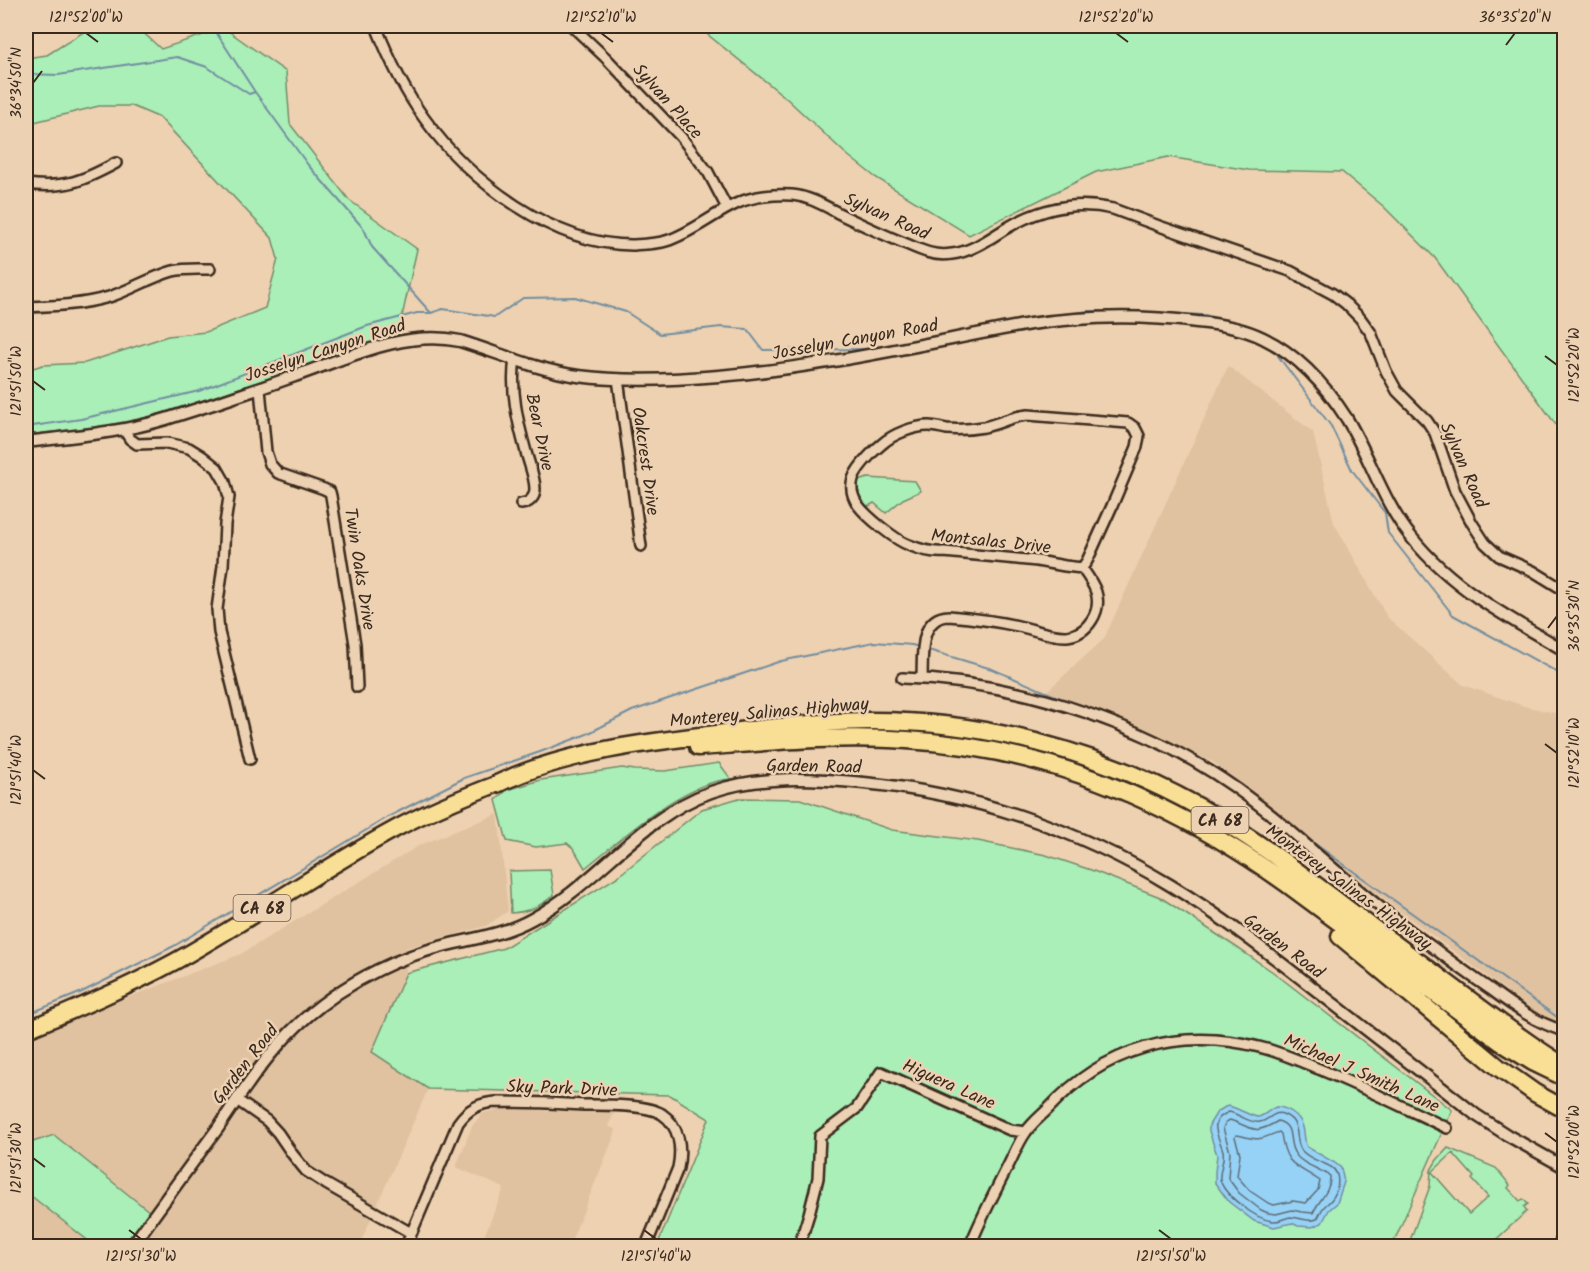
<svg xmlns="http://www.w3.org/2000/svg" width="1590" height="1272" font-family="Kalam,sans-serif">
<rect width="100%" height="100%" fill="#eed1b0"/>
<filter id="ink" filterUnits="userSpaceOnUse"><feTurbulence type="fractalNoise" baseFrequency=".0167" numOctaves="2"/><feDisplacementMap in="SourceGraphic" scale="12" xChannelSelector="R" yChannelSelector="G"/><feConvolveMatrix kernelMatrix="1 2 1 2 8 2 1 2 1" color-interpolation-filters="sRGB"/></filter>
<g filter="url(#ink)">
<!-- built -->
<path fill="#e0c2a0" d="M1228 366 1313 432 1334 523 1387 617 1463 685 1524 706 1564 715V1025L1548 1022 1345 870 1213 762 1046 692 1104 639Z
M498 814 508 911 486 926 406 948V973L373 1052 428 1089 359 1246H26V1037L241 954 420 845Z
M502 1109 614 1113 608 1126 616 1130 615 1134 569 1246H480L504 1188 456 1167 472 1126 483 1113Z"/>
<!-- green -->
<path fill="#aaeeb8" stroke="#728c6b" stroke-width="1.5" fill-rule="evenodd" d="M93 26H136L161 49 224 28 286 72 290 124 349 200 417 249 398 335 189 405 142 419 117 425 26 435V370L43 365 85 363 168 336 206 332 265 308 278 259 272 238 160 118 132 106H99L26 124V58L47 55Z
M697 26H1564V436L1435 258 1383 206 1342 172 1249 170 1168 157 1096 172 969 235 875 177 846 154 785 97Z
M868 478 915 481 921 491 903 499 886 513 874 503 867 507C860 499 857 492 858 481Z
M719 763 731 779C682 782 623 838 585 868L574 849 567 843 536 847 507 841 496 800 507 790 541 780 622 768 635 770 665 771Z
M739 798 800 799 892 830 978 841 1046 855 1091 870 1160 897 1236 947 1273 972 1452 1110 1392 1246H657L709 1119 670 1095 428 1089 372 1052 406 973 504 948 617 877 702 809Z
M550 870 554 895C540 906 529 912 511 913L509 871Z
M54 1135 150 1212 122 1246H95L26 1192V1147L33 1142Z
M1448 1148 1496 1168 1510 1185 1508 1188 1520 1201 1523 1199 1528 1204 1524 1207 1527 1211 1489 1246 1488 1244 1485 1246H1408L1430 1186 1431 1170 1437 1160ZM1453 1153 1474 1177 1472 1179 1488 1197 1469 1214 1432 1172Z"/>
<!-- water -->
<path fill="#96d1f6" stroke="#728ea0" stroke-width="1.5" d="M1229 1106C1237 1108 1252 1117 1258 1117 1264 1116 1270 1109 1276 1107 1287 1107 1300 1115 1303 1127 1305 1134 1304 1141 1307 1147L1335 1163 1341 1168 1344 1182 1337 1203 1329 1210 1322 1223 1312 1227 1298 1226 1292 1223 1274 1227 1254 1221 1229 1202 1215 1183V1172L1217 1155 1209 1131V1125L1217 1112 1225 1107Z"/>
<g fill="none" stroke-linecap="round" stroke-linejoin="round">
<!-- shore -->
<path stroke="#5f6d74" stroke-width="1.5" d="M1229 1112C1239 1114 1250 1124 1260 1122 1269 1121 1274 1109 1285 1115 1303 1124 1293 1140 1302 1151 1309 1159 1322 1162 1331 1167 1342 1174 1338 1192 1331 1200 1329 1203 1326 1204 1324 1207 1321 1210 1320 1215 1317 1219 1307 1223 1300 1217 1290 1217 1284 1218 1279 1222 1272 1221 1256 1219 1223 1195 1220 1179 1219 1169 1225 1161 1223 1151 1219 1136 1206 1121 1229 1112Z
M1230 1120C1254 1128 1253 1136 1278 1121 1295 1126 1287 1140 1294 1152 1301 1165 1319 1168 1330 1176 1331 1191 1319 1200 1313 1213L1302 1212 1292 1210 1276 1214 1268 1213 1261 1210 1239 1193 1228 1178 1230 1152 1223 1128 1226 1122Z
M1279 1132 1281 1134C1286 1168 1296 1164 1320 1181L1318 1190 1306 1203 1293 1201 1274 1205 1268 1203 1250 1191 1237 1176 1240 1154 1235 1137 1236 1135C1241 1135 1245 1137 1250 1138 1261 1141 1269 1135 1279 1132Z"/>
<!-- stream -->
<path stroke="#728ea0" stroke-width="2" d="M212 26 255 92 308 165 364 229 372 247 431 313
M26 74 58 75 177 57 207 67 249 94 255 92
M1156 313 1205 315 1222 320
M1064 315 1087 311 1130 312
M1278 356 1331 426 1352 470 1385 513 1388 533 1453 615 1564 676
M26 427 81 419 199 391 367 326 417 313H431L443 309 495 317 523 298 575 297 626 312 660 334 721 327 747 329 763 350 872 349
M925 649 992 669 1074 704
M1297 831 1564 1022
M26 1015 82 992 174 946 388 817 464 778 540 752 587 734 632 711 781 661 874 642 912 645 919 647"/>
<!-- minor casing -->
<g stroke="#3b2a1e" stroke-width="14">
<path id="minor" d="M376 26C389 59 403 89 424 118 469 181 554 246 634 245 645 244 656 244 666 241 692 233 713 214 738 203 753 196 775 194 792 195 812 197 828 208 846 217 865 226 884 235 904 243 920 250 934 257 952 254 971 252 989 239 1005 229 1038 209 1075 200 1113 209L1159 226 1290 271 1333 294 1346 304 1360 318 1371 333 1386 371 1397 391 1427 421 1435 433 1455 491 1472 523 1485 543 1499 556 1533 571 1564 590
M572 26 606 58 681 137 708 172 727 208
M26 184C64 189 83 181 116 163
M26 307C54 306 81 305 109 297 131 290 151 277 173 271 185 268 198 269 210 269
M515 359C510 390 518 423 526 452 529 464 535 477 535 489 535 498 529 503 521 504
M618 379 641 546
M260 389 266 452 270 464 278 473 324 489 330 492 331 496 355 644 357 687
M1028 415 1128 423 1135 428 1139 436 1137 447 1112 506 1087 561 1082 568 1065 566 1037 561 944 552C932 553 921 550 909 545 895 540 867 517 858 505 854 499 851 491 852 484 852 472 873 451 882 444 893 434 914 426 929 426 935 426 941 428 947 429 959 430 972 429 984 427 999 424 1012 416 1028 415Z
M124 430 130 439 137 444 167 443 189 448 202 456 217 468 225 482 229 497 225 524 223 566 217 609 219 632 250 759
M902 678C1022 681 1157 727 1252 800 1275 817 1297 836 1318 855 1356 888 1394 920 1435 949 1453 963 1471 976 1490 989 1513 1006 1536 1023 1564 1031
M922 679C923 657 918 617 949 616 972 618 995 621 1018 626 1033 629 1051 637 1067 636 1088 634 1102 611 1096 592 1093 583 1087 575 1082 568
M237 1100 267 1121 278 1133 293 1155 306 1171 326 1184 411 1233
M406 1246 458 1123C468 1109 479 1103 496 1102 526 1102 555 1103 584 1105 603 1105 646 1104 662 1114 680 1126 682 1149 678 1168L646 1246
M799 1246 809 1214 818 1178 820 1136 857 1108 881 1072 1010 1130 1026 1132
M970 1246C980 1220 994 1194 1007 1168 1013 1157 1018 1143 1026 1132 1032 1123 1041 1116 1048 1109 1104 1048 1179 1027 1259 1047 1280 1052 1300 1061 1319 1069 1363 1087 1405 1108 1447 1128"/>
</g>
<!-- tertiary casing -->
<g stroke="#3b2a1e" stroke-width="15">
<path id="tertiary" d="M26 442C73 436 120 433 166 419 208 406 250 392 292 377 345 359 404 329 460 341 499 353 537 370 578 376 624 382 673 380 719 376 824 367 926 343 1030 324 1085 316 1141 315 1197 322 1219 324 1243 328 1263 338 1298 355 1326 386 1347 419 1370 457 1383 503 1412 538 1452 588 1510 619 1564 650
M132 1246C160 1207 189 1167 218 1128 236 1101 254 1073 275 1049 303 1016 339 989 378 970 400 959 423 951 447 945 476 938 505 934 532 919 597 884 640 817 711 792 760 775 812 778 864 783 971 793 1078 829 1170 885 1228 920 1281 963 1335 1005 1382 1042 1430 1078 1476 1115L1507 1135 1564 1167
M1559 1246 1564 1235"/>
</g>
<!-- trunk casing -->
<g stroke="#3b2a1e" stroke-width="20">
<path id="trunk" d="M26 1030C76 1009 126 988 174 962 250 920 321 869 397 828 429 811 463 797 497 784"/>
</g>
<!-- motorway casing -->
<g stroke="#3b2a1e" stroke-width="21">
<path id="motorway" d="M698 747C767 742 838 735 907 740 1047 748 1173 802 1286 883L1501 1042 1533 1062 1564 1077
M497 784C572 748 667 740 749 730 788 726 827 721 867 721 981 720 1099 751 1199 807 1268 846 1329 896 1392 942 1424 966 1455 989 1487 1013 1512 1031 1537 1050 1564 1066
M1340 936 1498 1067 1535 1093 1564 1109"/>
</g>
<!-- minor -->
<use href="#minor" stroke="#ecd1b3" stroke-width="9"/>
<!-- tertiary -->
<use href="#tertiary" stroke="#ecd1b3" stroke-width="10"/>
<!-- trunk -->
<use href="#trunk" stroke="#f9df96" stroke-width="15"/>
<!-- motorway -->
<use href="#motorway" stroke="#f9df96" stroke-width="16"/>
</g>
</g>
<!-- ticks -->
<path fill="none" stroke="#3b2a1e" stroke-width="2" d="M86 33 98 42M601 33 613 42M1116 33 1128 42M1506 45 1515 33M33 83 42 71M1545 356 1557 365M33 381 45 390M1548 628 1557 616M1545 744 1557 753M33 770 45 779M1545 1133 1557 1142M33 1158 45 1167M129 1230 141 1239M644 1230 656 1239M1159 1230 1171 1239"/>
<g text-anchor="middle" stroke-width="5" stroke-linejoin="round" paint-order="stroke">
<!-- shield labels -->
<g fill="#ecd1b3" stroke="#705c4b" stroke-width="1.5">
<rect x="1191.5" y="807" width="57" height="26" rx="4.5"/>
<rect x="233.5" y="895" width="57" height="26" rx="4.5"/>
</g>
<g font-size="16" font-weight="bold" fill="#3b2a1e">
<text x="1220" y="826">CA 68</text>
<text x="262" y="914">CA 68</text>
</g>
<!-- street labels -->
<g font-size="18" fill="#3b2a1e" stroke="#ecd1b3">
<text transform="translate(668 101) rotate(48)" y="6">Sylvan Place</text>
<text transform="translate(887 216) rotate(24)" y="6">Sylvan Road</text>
<text transform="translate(855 339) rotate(-10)" y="6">Josselyn Canyon Road</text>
<text transform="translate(325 350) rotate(-18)" y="6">Josselyn Canyon Road</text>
<text transform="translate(540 432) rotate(78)" y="6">Bear Drive</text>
<text transform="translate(646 461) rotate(82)" y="6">Oakcrest Drive</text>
<text transform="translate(1464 465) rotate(66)" y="6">Sylvan Road</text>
<text transform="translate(991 541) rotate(6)" y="6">Montsalas Drive</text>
<text transform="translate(360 569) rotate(81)" y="6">Twin Oaks Drive</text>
<text transform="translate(769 712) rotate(-5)" y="6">Monterey Salinas Highway</text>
<text transform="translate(814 766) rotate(1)" y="6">Garden Road</text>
<text transform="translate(1349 887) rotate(36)" y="6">Monterey Salinas Highway</text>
<text transform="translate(1284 946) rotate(37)" y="6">Garden Road</text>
<text transform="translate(245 1064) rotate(-52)" y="6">Garden Road</text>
<text transform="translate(1362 1073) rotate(24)" y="6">Michael J Smith Lane</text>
<text transform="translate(949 1084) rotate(24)" y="6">Higuera Lane</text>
<text transform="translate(562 1088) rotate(2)" y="6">Sky Park Drive</text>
</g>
</g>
<!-- margin -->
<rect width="1590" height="1272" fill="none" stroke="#ecd1b3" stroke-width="66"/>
<rect x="33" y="33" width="1524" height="1206" fill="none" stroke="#3b2a1e" stroke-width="2"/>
<g font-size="15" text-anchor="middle" fill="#3b2a1e">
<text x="86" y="22">121°52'00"W</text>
<text x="601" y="22">121°52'10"W</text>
<text x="1116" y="22">121°52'20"W</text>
<text x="1515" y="22">36°35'20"N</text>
<text transform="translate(16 83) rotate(-90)" y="5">36°34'50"N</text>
<text transform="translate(1574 365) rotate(-90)" y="5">121°52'20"W</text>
<text transform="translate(16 381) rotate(-90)" y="5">121°51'50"W</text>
<text transform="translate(1574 616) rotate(-90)" y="5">36°35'30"N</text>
<text transform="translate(1574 753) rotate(-90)" y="5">121°52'10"W</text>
<text transform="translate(16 770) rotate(-90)" y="5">121°51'40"W</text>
<text transform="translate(1574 1142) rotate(-90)" y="5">121°52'00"W</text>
<text transform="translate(16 1158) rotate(-90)" y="5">121°51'30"W</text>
<text x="141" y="1261">121°51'30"W</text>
<text x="656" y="1261">121°51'40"W</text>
<text x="1171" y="1261">121°51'50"W</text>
</g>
</svg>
